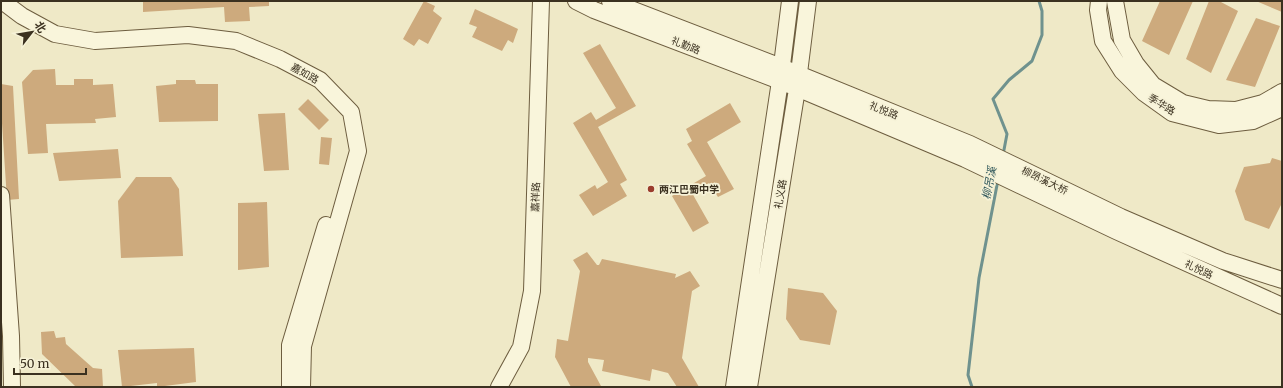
<svg xmlns="http://www.w3.org/2000/svg" width="1283" height="388" font-family="Merriweather,'Noto Sans SC',serif">
<rect width="100%" height="100%" fill="#efe9c7"/>
<g fill="none" stroke-linecap="round" stroke-linejoin="round">
<!-- stream -->
<path stroke="#6f928e" stroke-width="3" d="M1003 155 1007 134 993 99 1009 80 1032 61 1042 35V11L1039 1
M972 387 968 375 979 278 998 180"/>
</g>
<!-- building -->
<path fill="#cdaa7d" d="M143 1H269V6L249 7 250 21 225 22 224 7 143 12Z
M424 1 435 6 433 11 442 18 428 44 419 39 414 46 403 39Z
M1160 1H1193L1169 55 1142 41Z
M1209 1H1219L1238 11 1211 73 1186 59Z
M1256 1H1282V12Z
M475 9 518 29 513 43 508 40 502 51 472 37 477 27 469 24Z
M1256 18 1280 26 1255 87 1226 80Z
M600 44 636 106 598 127 627 180 620 184 627 196 593 216 579 195 595 185 597 189 608 182 573 123 591 112 596 120 616 108 583 53Z
M55 69 56 85H74V79H93V85L113 84 116 117 95 119 96 123 46 124 48 153 28 154 22 82 33 70Z
M176 80H195L196 84H218V121L159 122 156 86 176 84Z
M1 84 13 86 19 199 7 200 1 108Z
M308 99 329 120 319 130 298 109Z
M730 103 741 122 707 142 734 189 718 197 709 183 692 193 709 223 693 232 672 196 706 176 687 144 692 141 686 129Z
M285 113 289 170 264 171 258 114Z
M321 137 332 138 329 165 319 164Z
M118 149 121 178 59 181 53 153Z
M1272 158 1282 161V203L1269 229 1245 220 1235 191 1244 167 1270 163Z
M136 177H171L179 189 183 256 121 258 118 201Z
M267 202 269 267 238 270V203Z
M587 252 597 265H599L602 259 676 274 675 278 690 271 700 286 692 291 682 358 699 387H677L668 373 652 369 650 381 602 371 604 360 588 358V362L601 386 599 387H571L555 357 557 339 568 341 580 271 573 260Z
M788 288 823 293 837 311 830 345 800 340 786 319Z
M54 331 56 338 65 337 66 344 93 368 102 369 103 387H76L42 354 41 332Z
M194 348 196 382 157 387V383L122 387 118 350Z"/>
<g fill="none" stroke-linecap="round" stroke-linejoin="round">
<!-- secondary casing -->
<g stroke="#6d5d3f" stroke-width="18">
<path id="secondary" d="M2 1 22 16 55 34 95 41 188 35 236 41 280 59 320 80 351 112 358 151 303 346 302 387
M576 1 594 10 780 81 965 159 1116 231 1282 306
M610 1 781 67 970 144 1121 217 1223 261 1282 280
M1099 1 1098 10 1103 41 1122 71 1144 93 1172 113 1219 125 1253 121 1282 108
M1115 1 1122 40 1136 64 1153 85 1183 103 1208 109 1236 110 1263 103 1282 92
M1 195 11 336 12 387
M290 387V345L326 225
M499 387 521 347 532 291 541 1
M734 387 780 81 790 1
M749 387 797 89 808 1"/>
</g>
<!-- secondary -->
<use href="#secondary" stroke="#f9f5db" stroke-width="16"/>
</g>
<!-- markers -->
<circle fill="#9a3c2c" stroke="#f6f2d7" stroke-width="1.5" cx="651" cy="189" r="4"/>
<g text-anchor="middle" stroke-width="3.5" stroke-linejoin="round" paint-order="stroke">
<!-- street labels -->
<g font-size="10" fill="#3b3120" stroke="#f6f2d7">
<text transform="translate(686 45) rotate(21)" y="4">礼勤路</text>
<text transform="translate(305 73) rotate(29)" y="4">嘉如路</text>
<text transform="translate(1162 104) rotate(32)" y="4">季华路</text>
<text transform="translate(884 110) rotate(22)" y="4">礼悦路</text>
<text transform="translate(1045 180) rotate(26)" y="4">柳昂溪大桥</text>
<text transform="translate(780 194) rotate(-81)" y="4">礼义路</text>
<text transform="translate(535 197) rotate(-88)" y="4">嘉祥路</text>
<text transform="translate(1199 269) rotate(25)" y="4">礼悦路</text>
</g>
<!-- poi labels -->
<g font-size="10" font-weight="bold" fill="#3b3120" stroke="#f6f2d7" text-anchor="start">
<text x="659" y="193">两江巴蜀中学</text>
</g>
<!-- water labels -->
<g font-size="11" font-style="italic" fill="#2f575b" stroke="#f6f2d7">
<text transform="translate(989 183) rotate(-79)" y="4">柳吊溪</text>
</g>
</g>
<!-- border -->
<rect width="1283" height="388" fill="none" stroke="#3b3120" stroke-width="4"/>
<!-- north arrow -->
<g transform="translate(32 32) rotate(59)" stroke="#f6f2d7" stroke-width="3" paint-order="stroke">
<path d="M0-3L7 15L0 10L-7 15Z" fill="#3b3120"/>
<text y="-6" font-size="11" font-weight="bold" text-anchor="middle" fill="#3b3120">北</text>
</g>
<!-- scale -->
<path d="M14 368v6h72v-6" fill="none" stroke="#3b3120" stroke-width="2"/>
<text x="20" y="368" font-size="12" fill="#3b3120" stroke="#f6f2d7" stroke-width="3" paint-order="stroke">50 m</text>
</svg>
